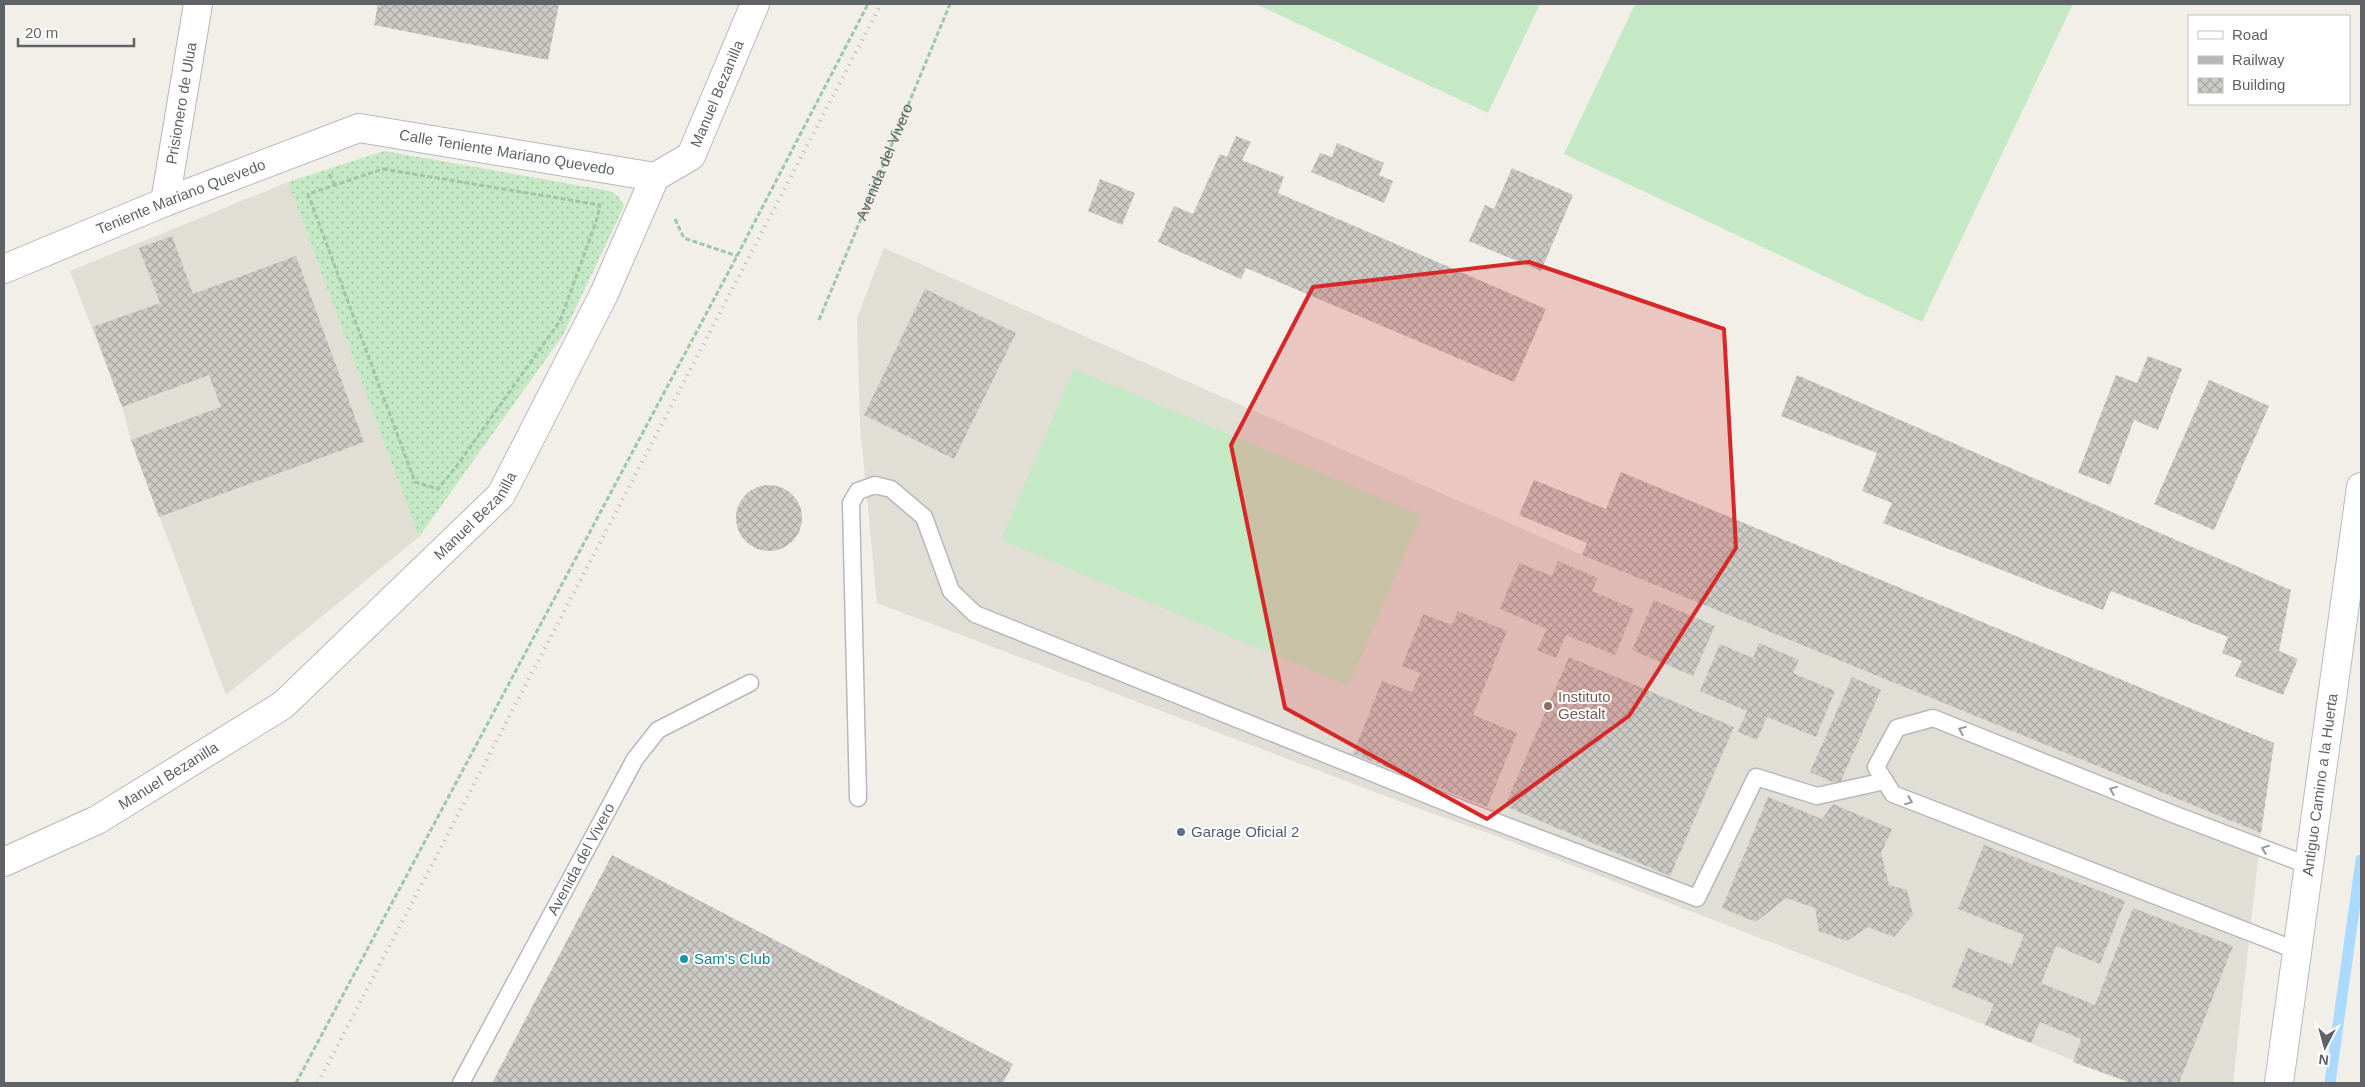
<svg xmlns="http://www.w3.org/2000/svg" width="2365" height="1087" font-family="Helvetica,sans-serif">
<defs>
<pattern id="grass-dots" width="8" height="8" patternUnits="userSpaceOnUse" patternTransform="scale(1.25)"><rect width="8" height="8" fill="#c5e8c5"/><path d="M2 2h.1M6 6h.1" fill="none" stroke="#a3c0a4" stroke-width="1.8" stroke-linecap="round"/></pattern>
<pattern id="building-cross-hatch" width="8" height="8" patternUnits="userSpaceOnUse" patternTransform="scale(1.25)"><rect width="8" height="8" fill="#cccac5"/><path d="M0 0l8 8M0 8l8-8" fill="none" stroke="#a9a8a4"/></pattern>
</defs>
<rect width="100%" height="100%" fill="#f1efe8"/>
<!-- education -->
<path fill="#e1ded6" d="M288 182 419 537 226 695 131 440 122 407 70 271Z
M884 248 1582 555 2261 833 2233 1083H2131L1985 1025 1491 834 1417 808 877 603 860 425 857 318Z"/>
<!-- grass -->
<path fill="url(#grass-dots)" d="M384 151 610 191 618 196 624 206 563 335 419 537 288 182Z"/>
<!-- pitch -->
<path fill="#c5e8c5" d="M1256 4H1540L1488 113Z
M1635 4H2073L1922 322 1564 154Z
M1074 369 1421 515 1349 686 1001 540Z"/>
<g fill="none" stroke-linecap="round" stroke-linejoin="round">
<!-- stream -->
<path stroke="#aadaff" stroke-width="11" d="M2330 1083 2361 860"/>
</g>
<!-- building -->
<path fill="url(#building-cross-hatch)" d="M378 4H559L548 60 374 25Z
M1236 136 1251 142 1242 160 1284 177 1278 193 1546 309 1514 382 1246 268 1241 279 1158 242 1174 206 1193 214 1220 154 1227 157Z
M1337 143 1384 163 1379 175 1393 181 1384 203 1311 172 1320 153 1332 157Z
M1512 168 1573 195 1541 271 1469 241 1485 205 1494 209Z
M1100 179 1135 193 1122 225 1088 211Z
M172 236 193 294 296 256 364 442 159 517 131 440 221 407 209 375 122 407 93 327 160 303 139 248Z
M925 289 1016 333 954 459 864 415Z
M2148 356 2182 369 2158 430 2134 420 2110 485 2078 473 2116 375 2137 383Z
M1797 375 2291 590 2279 651 2298 659 2283 695 2235 676 2242 661 2222 653 2228 637 2111 591 2103 610 1883 523 1892 503 1862 491 1877 453 1781 416Z
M2209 380 2269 406 2214 530 2154 504Z
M1621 472 2274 743 2261 833 1582 555 1587 543 1519 515 1534 480 1606 509Z
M736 518a33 33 0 1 1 66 0a33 33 0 1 1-66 0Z
M1558 561 1598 578 1592 591 1634 609 1615 655 1566 635 1556 658 1537 650 1547 629 1500 609 1519 563 1552 576Z
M1654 600 1715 626 1693 676 1632 650Z
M1458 611 1507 631 1473 715 1517 733 1487 807 1353 754 1382 681 1412 692 1420 673 1402 666 1423 614 1452 625Z
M1759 643 1799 660 1793 673 1835 691 1816 737 1767 717 1757 740 1738 732 1747 711 1700 691 1720 644 1753 658Z
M1569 657 1734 727 1670 876 1505 806Z
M1852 677 1881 690 1839 785 1810 772Z
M1768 797 1822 819 1833 804 1892 829 1881 853 1889 885 1907 890 1913 915 1894 937 1868 927 1847 941 1819 931 1815 908 1786 898 1756 922 1722 908Z
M1984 845 2125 901 2100 964 2056 946 2041 983 2095 1005 2133 908 2233 946 2179 1083H2131L2073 1062 2081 1039 2040 1022 2031 1043 1985 1025 1994 1004 1952 987 1968 948 2012 965 2024 935 1958 909Z
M612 855 1013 1064 1003 1083H492Z"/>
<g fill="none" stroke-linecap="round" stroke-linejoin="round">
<!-- lane casing -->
<g stroke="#b5b8bc" stroke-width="19">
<g id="lane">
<path d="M858 798 851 503 858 491 875 485 891 489 924 517 951 591 975 614 1470 812 1697 898 1756 777 1817 796 1885 781"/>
<path d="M2298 951 1893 794 1876 767 1897 728 1933 718 2173 814 2310 866"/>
<path id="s2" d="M461 1083 635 759 658 730 750 683"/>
</g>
</g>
<!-- street casing -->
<g stroke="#b5b8bc" stroke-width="30">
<g id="street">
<path id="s3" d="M165 202 198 4"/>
<path id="s4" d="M4 269 165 202 359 128 655 177"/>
<path id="s5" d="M4 862 97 820 283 705 501 495 604 294 655 177 691 156 755 4"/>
</g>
</g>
<!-- secondary casing -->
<g stroke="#b6babf" stroke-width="30">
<g id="secondary">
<path id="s6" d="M2279 1083 2361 487"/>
</g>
</g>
<!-- path -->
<g stroke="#9cc7a9" stroke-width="3" stroke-dasharray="5 2.5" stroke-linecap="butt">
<path d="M383 169 600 205 597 219 560 321 456 467 438 489 415 482 308 194Z"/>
<path d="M329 174 335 185"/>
<path d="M675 219 684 238 737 256"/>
<path id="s1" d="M819 320 950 4"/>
<path d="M296 1083 737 256 868 4"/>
</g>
<!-- lane -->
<use href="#lane" stroke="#fff" stroke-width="16"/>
<!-- street -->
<use href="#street" stroke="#fff" stroke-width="28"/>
<!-- secondary -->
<use href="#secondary" stroke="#fff" stroke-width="28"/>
<!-- rail -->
<path stroke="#b6b7b8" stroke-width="4" stroke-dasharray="1 6" stroke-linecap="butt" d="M318 1083 881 4"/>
</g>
<!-- one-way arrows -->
<defs><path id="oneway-chevron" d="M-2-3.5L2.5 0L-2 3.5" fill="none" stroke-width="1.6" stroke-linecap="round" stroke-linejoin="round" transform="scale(1.25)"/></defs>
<g stroke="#979a9d">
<use href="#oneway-chevron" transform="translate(1962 730) rotate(-158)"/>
<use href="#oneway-chevron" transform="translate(2113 790) rotate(-158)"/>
<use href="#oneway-chevron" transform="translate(1909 801) rotate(21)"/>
<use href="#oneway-chevron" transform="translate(2265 849) rotate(-159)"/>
</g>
<!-- marked area -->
<path fill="#d62828" fill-opacity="0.2" stroke="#d62828" stroke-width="4" stroke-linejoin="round" d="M1529 262 1724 329 1736 548 1629 716 1487 819 1285 708 1231 445 1313 287Z"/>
<!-- markers -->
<circle fill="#8d6e63" stroke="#fff" stroke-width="2" cx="1548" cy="706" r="5"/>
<circle fill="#5c6f8a" stroke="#fff" stroke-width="2" cx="1181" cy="832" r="5"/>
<circle fill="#0f9aa8" stroke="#fff" stroke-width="2" cx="684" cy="959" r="5"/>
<g text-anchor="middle" stroke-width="4" stroke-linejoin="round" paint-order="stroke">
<!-- street labels -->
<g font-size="15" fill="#5f6368" stroke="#fff">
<text dy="5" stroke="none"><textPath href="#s5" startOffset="1086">Manuel Bezanilla</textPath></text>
<text dy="5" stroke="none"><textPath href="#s3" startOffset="100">Prisionero de Ulua</textPath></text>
<text dy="5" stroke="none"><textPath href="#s4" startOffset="532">Calle Teniente Mariano Quevedo</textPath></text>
<text dy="5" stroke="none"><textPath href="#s1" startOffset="171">Avenida del Vivero</textPath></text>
<text dy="5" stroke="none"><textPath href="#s4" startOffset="191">Teniente Mariano Quevedo</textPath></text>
<text dy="5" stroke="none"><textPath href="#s5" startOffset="591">Manuel Bezanilla</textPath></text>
<text dy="5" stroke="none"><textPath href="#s5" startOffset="186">Manuel Bezanilla</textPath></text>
<text dy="5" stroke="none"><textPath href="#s6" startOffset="301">Antiguo Camino a la Huerta</textPath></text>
<text dy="5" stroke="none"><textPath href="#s2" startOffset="254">Avenida del Vivero</textPath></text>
</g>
<!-- education labels -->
<g font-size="15" fill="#785e54" stroke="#fff" text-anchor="start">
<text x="1558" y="702">Instituto<tspan x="1558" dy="17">Gestalt</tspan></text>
</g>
<!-- service labels -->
<g font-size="15" fill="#4e5e75" stroke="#fff" text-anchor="start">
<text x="1191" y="837">Garage Oficial 2</text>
</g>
<!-- culture labels -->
<g font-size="15" fill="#0d838f" stroke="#fff" text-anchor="start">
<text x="694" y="964">Sam's Club</text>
</g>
</g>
<!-- border -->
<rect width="2365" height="1087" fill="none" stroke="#5f6368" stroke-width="10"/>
<!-- legend -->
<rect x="2188" y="15" width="162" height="90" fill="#ffffff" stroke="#bfc1c3"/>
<rect x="2198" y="31" width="25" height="8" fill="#ffffff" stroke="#bfc1c3"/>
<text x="2232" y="40" font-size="15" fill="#5f6368">Road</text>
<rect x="2198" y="56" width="25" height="8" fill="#b6b7b8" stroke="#bfc1c3"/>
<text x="2232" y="65" font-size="15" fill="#5f6368">Railway</text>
<rect x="2198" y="78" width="25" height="15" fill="url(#building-cross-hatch)" stroke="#bfc1c3"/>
<text x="2232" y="90" font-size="15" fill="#5f6368">Building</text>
<!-- north arrow -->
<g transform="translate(2325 1047) rotate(186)" stroke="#ffffff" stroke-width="4" paint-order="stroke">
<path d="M0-4L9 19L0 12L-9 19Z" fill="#5f6368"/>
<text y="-8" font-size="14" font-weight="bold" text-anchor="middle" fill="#5f6368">N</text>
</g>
<!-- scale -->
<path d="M18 38v8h116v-8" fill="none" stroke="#5f6368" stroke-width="2.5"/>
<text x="25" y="38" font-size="15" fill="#5f6368" stroke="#ffffff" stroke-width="4" paint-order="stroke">20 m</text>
</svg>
